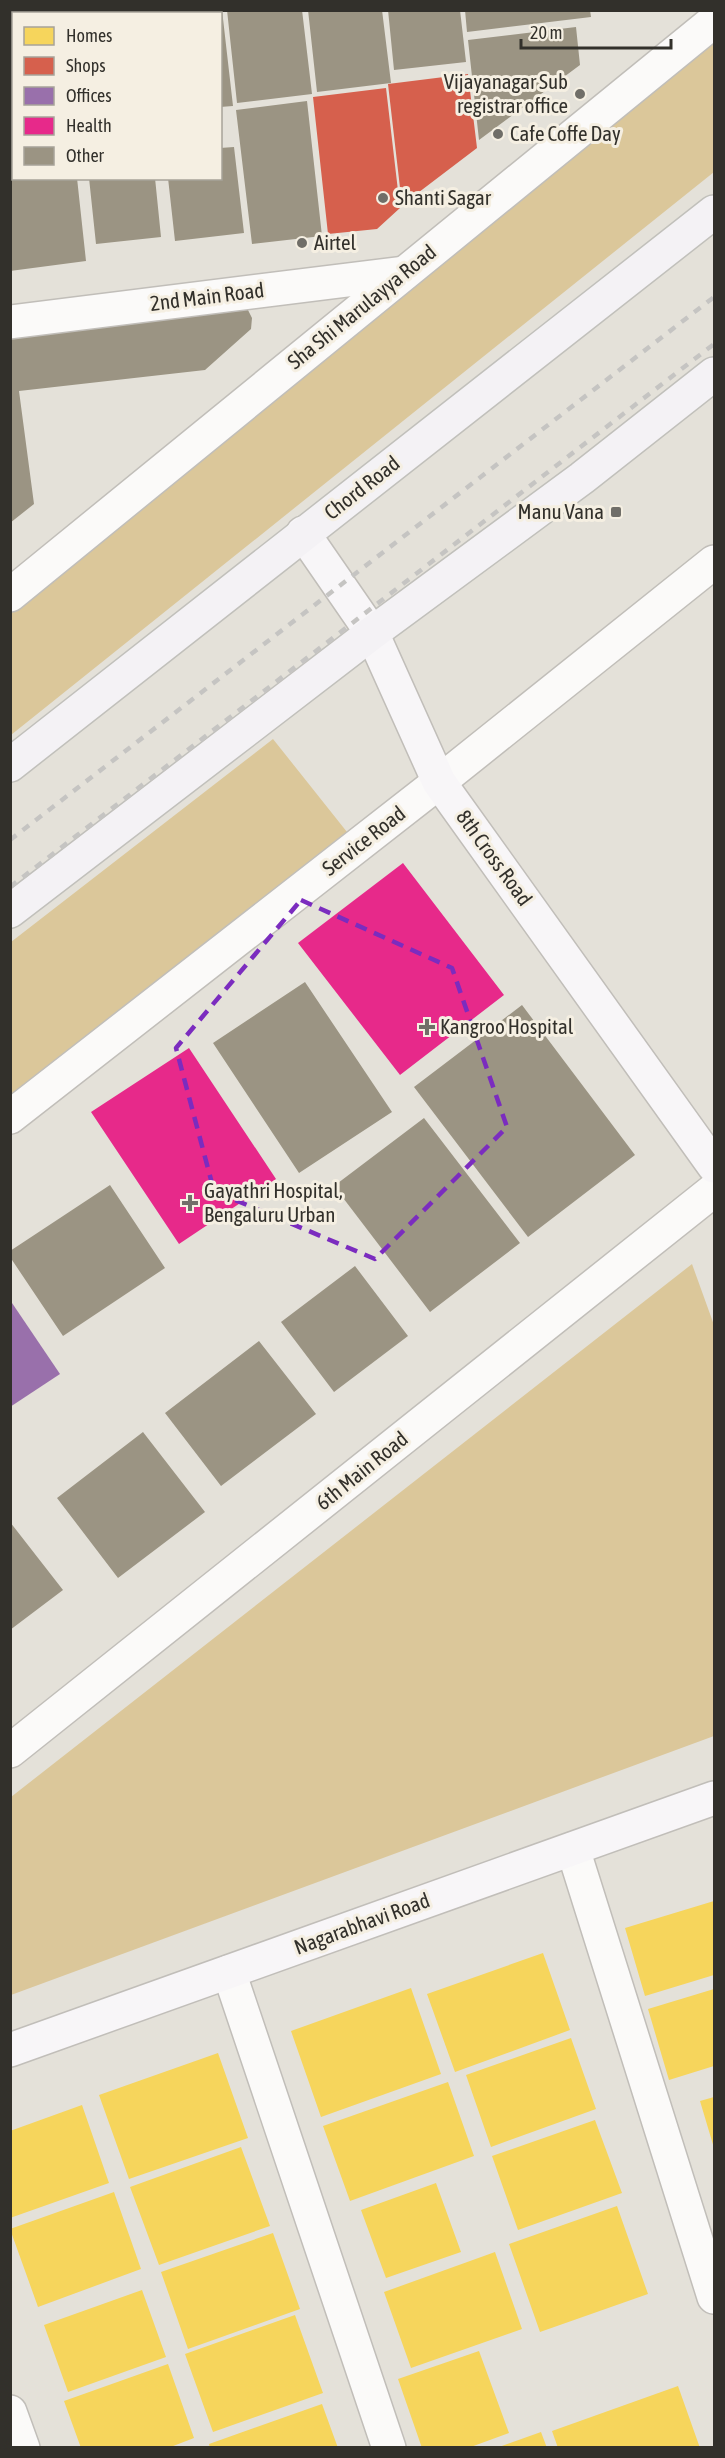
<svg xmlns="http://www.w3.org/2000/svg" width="725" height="2458" font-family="'Asap Condensed',sans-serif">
<rect width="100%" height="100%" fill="#e4e1d9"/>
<!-- park -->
<path fill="#dbc79a" d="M714 36V172L11 735V605Z
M273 739 347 832 11 1096V942Z
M692 1264 714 1325V1736L11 1995V1797Z"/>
<!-- homes -->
<path fill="#f6d55c" d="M714 1901V1975L645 1996 625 1928Z
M543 1953 570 2030 455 2072 427 1994Z
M411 1988 441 2074 321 2117 291 2031Z
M714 1989V2066L669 2080 648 2009Z
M571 2038 596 2109 491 2147 466 2075Z
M218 2053 248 2138 129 2179 99 2095Z
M448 2082 474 2156 350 2201 323 2126Z
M714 2097V2148L700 2101Z
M82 2105 109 2183 10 2218V2131Z
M595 2120 622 2193 518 2230 492 2156Z
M241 2147 270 2226 159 2265 130 2187Z
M436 2183 461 2252 386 2278 361 2210Z
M114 2192 141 2269 38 2307 10 2229Z
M617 2206 648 2294 540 2332 509 2244Z
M273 2233 300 2309 188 2349 161 2272Z
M495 2252 522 2329 411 2368 384 2292Z
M142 2290 166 2357 68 2392 44 2325Z
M295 2315 323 2393 213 2432 185 2354Z
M479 2351 509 2433 468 2448H422L398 2379Z
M168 2364 194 2438 168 2448H81L64 2401Z
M678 2386 700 2448H558L552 2431Z
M322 2404 338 2448H210L209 2444Z
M541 2432 547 2448H500L499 2447Z"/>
<!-- shops -->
<path fill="#d6604d" d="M468 74 477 148 402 205 388 84Z
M386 88 400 208 377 229 328 234 313 97Z"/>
<!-- offices -->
<path fill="#9970ab" d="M10 1300 60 1374 10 1407Z"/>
<!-- health -->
<path fill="#e7298a" d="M403 863 504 995 400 1075 298 943Z
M189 1048 276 1179 179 1244 91 1112Z"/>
<!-- building -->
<path fill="#9b9483" d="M67 10H129L130 14H68Z
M141 10H222L233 106 220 107V14H142Z
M227 10H302L312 94 237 103Z
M308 10H382L391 83 317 92Z
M388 10H460L466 62 394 70Z
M465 10H590L591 17 467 32Z
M576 27 580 65 479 140 468 40Z
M14 55V127H10V56Z
M307 101 322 236 252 244 236 110Z
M10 133H14V178H77L86 261 10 271Z
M234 147 244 233 175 241 168 178H220V148Z
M89 178H155L161 237 96 244Z
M247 308 252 318 251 329 205 370 19 391 34 504 10 523V338Z
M305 982 392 1112 299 1173 213 1043Z
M522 1005 635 1155 528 1237 414 1087Z
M424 1118 520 1243 430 1312 334 1186Z
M110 1185 165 1268 63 1336 10 1257V1251Z
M355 1266 408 1336 334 1392 281 1322Z
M259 1341 316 1414 221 1486 165 1413Z
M143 1432 205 1512 118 1578 57 1498Z
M10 1522 63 1590 10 1630Z"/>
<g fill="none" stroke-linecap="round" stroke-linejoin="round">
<!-- minor casing -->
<g stroke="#c1beb9" stroke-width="36">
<path id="minor" d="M10 322 404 273
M573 1849 714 2297
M229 1972 389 2448
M10 2412 23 2448"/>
</g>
<!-- tertiary casing -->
<g stroke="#c1beb9" stroke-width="36">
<path id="tertiary" d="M10 595 714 21
M10 1117 439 782 714 562
M10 1751 714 1190"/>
</g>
<!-- secondary casing -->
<g stroke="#c1beb9" stroke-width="36">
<path id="secondary" d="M303 533 372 633 439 782 714 1166
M10 2050 714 1798"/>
</g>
<!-- primary casing -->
<g stroke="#c1c0bb" stroke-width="36">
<path id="primary" d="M10 765 714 212
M10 911 372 633 582 478 714 374"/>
</g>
<!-- minor -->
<use href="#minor" stroke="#fbfaf9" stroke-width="33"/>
<!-- tertiary -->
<use href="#tertiary" stroke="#fbfaf9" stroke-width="33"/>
<!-- secondary -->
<use href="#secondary" stroke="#f8f6f8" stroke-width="33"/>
<!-- primary -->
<use href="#primary" stroke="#f4f2f5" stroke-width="33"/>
<!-- rail -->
<path stroke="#c5c4c2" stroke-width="4.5" stroke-dasharray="8 8" stroke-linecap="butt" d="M10 840 714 297
M10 887 714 344"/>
</g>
<!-- marked area -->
<path fill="none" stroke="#7b2cbf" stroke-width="4.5" stroke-dasharray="12 8" stroke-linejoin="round" d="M301 900 452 968 507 1127 375 1259 214 1191 176 1048Z"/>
<!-- markers -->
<g fill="#706e68" stroke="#f5efe2" stroke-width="2">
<circle cx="580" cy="94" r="6"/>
<circle cx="498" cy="134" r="6"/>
<circle cx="383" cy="198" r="6"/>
<circle cx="302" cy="243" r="6"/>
<rect x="610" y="506" width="12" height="12" rx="3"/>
<path d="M424 1018h6v6h6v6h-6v6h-6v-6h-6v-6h6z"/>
<path d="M187 1194h6v6h6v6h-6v6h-6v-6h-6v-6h6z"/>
</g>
<g text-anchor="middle" stroke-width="6" stroke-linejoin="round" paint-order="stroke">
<!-- poi labels -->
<g font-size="21" fill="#32302b" stroke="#f5efe2" text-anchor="start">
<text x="568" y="89" text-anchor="end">Vijayanagar Sub<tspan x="568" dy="24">registrar office</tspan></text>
<text x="510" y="141">Cafe Coffe Day</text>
<text x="395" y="205">Shanti Sagar</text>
<text x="314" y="250">Airtel</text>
<text x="604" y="519" text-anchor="end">Manu Vana</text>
<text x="440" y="1034">Kangroo Hospital</text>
<text x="204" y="1198">Gayathri Hospital,<tspan x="204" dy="24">Bengaluru Urban</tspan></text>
</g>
<!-- street labels -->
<g font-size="21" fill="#32302b" stroke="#f5efe2">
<text transform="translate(207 297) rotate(-7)" y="7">2nd Main Road</text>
<text transform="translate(362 307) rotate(-39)" y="7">Sha Shi Marulayya Road</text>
<text transform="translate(362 488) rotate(-38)" y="7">Chord Road</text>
<text transform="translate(364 841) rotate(-38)" y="7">Service Road</text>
<text transform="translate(494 858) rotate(54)" y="7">8th Cross Road</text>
<text transform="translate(362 1471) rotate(-39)" y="7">6th Main Road</text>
<text transform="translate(362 1924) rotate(-20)" y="7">Nagarabhavi Road</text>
</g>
</g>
<!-- border -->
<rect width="725" height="2458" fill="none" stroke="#32302b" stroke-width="24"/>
<!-- legend -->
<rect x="12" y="12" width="210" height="168" fill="#f5efe2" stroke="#a7a399" stroke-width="1.5"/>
<rect x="24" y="27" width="30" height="18" fill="#f6d55c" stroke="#a7a399" stroke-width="1.5"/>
<text x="66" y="42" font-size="18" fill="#32302b">Homes</text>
<rect x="24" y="57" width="30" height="18" fill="#d6604d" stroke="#a7a399" stroke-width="1.5"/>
<text x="66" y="72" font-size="18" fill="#32302b">Shops</text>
<rect x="24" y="87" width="30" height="18" fill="#9970ab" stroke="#a7a399" stroke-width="1.5"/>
<text x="66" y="102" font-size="18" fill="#32302b">Offices</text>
<rect x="24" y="117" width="30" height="18" fill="#e7298a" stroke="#a7a399" stroke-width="1.5"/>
<text x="66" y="132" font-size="18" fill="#32302b">Health</text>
<rect x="24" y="147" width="30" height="18" fill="#9b9483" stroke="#a7a399" stroke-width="1.5"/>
<text x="66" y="162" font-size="18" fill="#32302b">Other</text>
<!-- scale -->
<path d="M521 39v9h150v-9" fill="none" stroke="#32302b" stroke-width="3"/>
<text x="530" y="39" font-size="18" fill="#32302b" stroke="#f5efe2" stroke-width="4.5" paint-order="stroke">20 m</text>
</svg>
